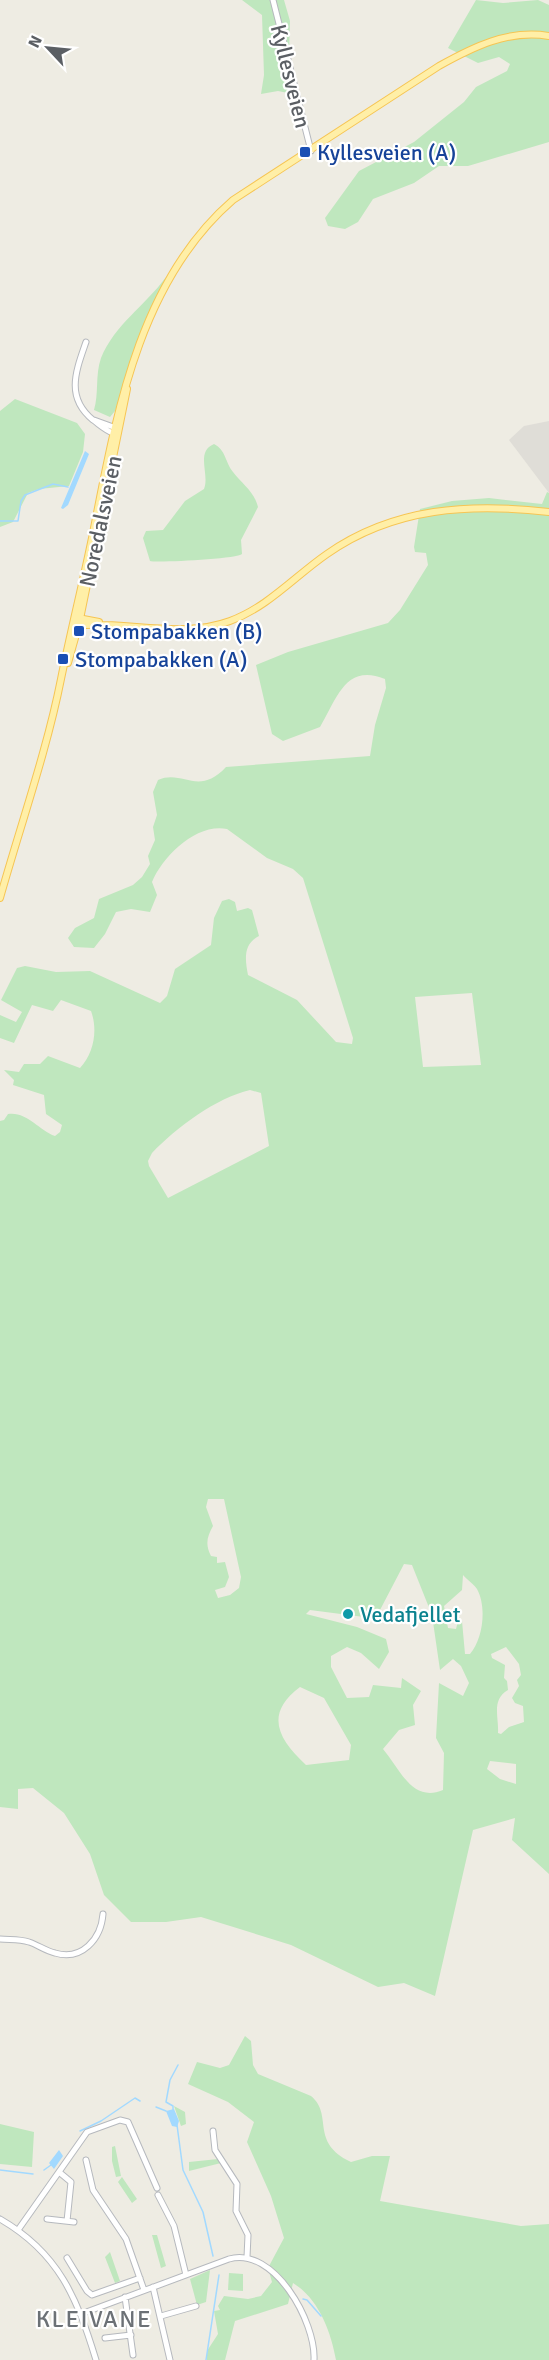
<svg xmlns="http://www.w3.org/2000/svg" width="549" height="2360" font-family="Signika,sans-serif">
<rect width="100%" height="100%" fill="#eeece3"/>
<!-- industrial -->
<path fill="#dfddd7" d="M549 421V493L509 440 524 426Z"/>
<!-- green -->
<path fill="#bfe7be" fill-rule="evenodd" d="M242 0H284L290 21 289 56 294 80 288 93 278 91 261 94 264 75 262 15Z
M476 0 503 3 538 0 549 5V142L468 166H439L414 183 373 199 358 222 345 229 328 226 325 218 359 171 414 142 464 102 476 87 507 71 510 64 499 57 478 63 448 48Z
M166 277 140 336 115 411 110 417 94 410C99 394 95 375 101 358 115 324 145 306 166 277Z
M15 399 77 423 85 434 83 452 69 486 39 489 28 493 13 522 0 527V411Z
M214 444C226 450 225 462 233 472 242 484 254 491 258 507L241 540 242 554C237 559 155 563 150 561L143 538 146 531 163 530 185 501 204 489C210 474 195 452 214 444Z
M547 492 549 493V1874L512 1840 515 1818 473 1830 435 1996 404 1983 378 1987 291 1945 201 1917 166 1922H131L104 1895 90 1854 64 1813 33 1788 18 1789V1809L0 1807V1121L4 1120 8 1114C26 1111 39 1130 55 1136L60 1132 62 1125 46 1114 44 1095 13 1085 14 1080 4 1070 19 1072 24 1064H40L48 1056 80 1068C94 1053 98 1030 91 1011L61 1000 53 1011 32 1005 14 1043 0 1038V1015L16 1022 22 1012 1 1000 17 968 25 966 56 972 90 971 160 1003 167 996 175 969 211 945 214 918 222 901 229 899 235 902 237 911 248 908 252 910 259 936C243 944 245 959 248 975L297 1000 336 1042 352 1044 353 1038 303 878 293 869 267 858 227 829C196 823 163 856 152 882L157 895 150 912 131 909 116 912 105 934 94 948 74 947 68 938 75 928 94 918 99 899 133 885 142 877 150 864 148 856 155 840 153 827 157 815 153 792 158 780C183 769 198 797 226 767L370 756 375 725 386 688 385 679C345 663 337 699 320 727L283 741 272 734 256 665 288 652 388 623 400 610 428 565 426 553 415 552 414 547 420 509 452 501 489 498 542 504ZM472 993 481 1065 423 1067 415 997ZM250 1090 261 1093 269 1146 168 1198 149 1166 148 1161 152 1153C177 1127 216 1098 250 1090ZM208 1499H224L241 1577 239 1588 230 1595 218 1598 215 1590 225 1587 229 1577 225 1562 217 1563V1557L211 1556C205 1544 207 1537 213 1526L206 1507ZM404 1564 412 1565 432 1615 440 1670 453 1659 461 1666 469 1683 463 1696 439 1683 436 1738 444 1753 443 1790C412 1803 400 1769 383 1749L399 1730 415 1725 413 1705 421 1691 402 1678 401 1688 373 1685 369 1697 347 1698 331 1667V1656L347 1647 361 1653 379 1669 389 1652 386 1639 357 1627 306 1614 310 1610 364 1617 380 1610ZM463 1575C467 1580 474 1584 477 1589 487 1607 483 1639 470 1654H465L462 1621 459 1617 456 1629 448 1628 444 1606 462 1590ZM506 1647 519 1664 521 1675 517 1680 519 1686 512 1698 515 1703 523 1706 524 1722 509 1727 501 1734 498 1733C499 1717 491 1700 508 1690L507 1681 504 1678 505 1665 492 1658 491 1654ZM300 1687 324 1698 351 1745 349 1760 306 1765C278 1739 264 1714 300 1687ZM490 1761 516 1764V1784L500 1779 487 1769Z
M245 2036 251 2041 253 2065 258 2074 311 2096C334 2115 309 2142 351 2162L372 2156H390L380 2201 521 2226 549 2224V2360H336C331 2332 319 2299 293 2283L288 2304 235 2321 225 2360H207V2351L218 2334 214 2311 220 2310 218 2306 224 2296 248 2299 261 2296 272 2282 268 2268 284 2238 271 2196 247 2142 254 2122 228 2102 188 2084 197 2062 220 2068 229 2065Z
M174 2106 185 2112 186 2124 181 2126Z
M0 2124 34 2132 32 2167 0 2164Z
M115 2146 121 2176 116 2177 112 2161V2147Z
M218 2159 221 2163 189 2171V2162Z
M122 2177 137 2199 132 2203 118 2182Z
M152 2235H157L166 2266 161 2268Z
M110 2252 120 2281 115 2283 105 2257Z
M210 2270 206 2302 197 2305 190 2279Z
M229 2273 243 2274V2291L228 2290Z"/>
<!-- water -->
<path fill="#a2d9ff" d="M85 451 89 454 68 505 63 509 61 508Z
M174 2109 179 2121 177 2127 172 2126 166 2111Z
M59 2150 63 2156 54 2169 49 2163Z"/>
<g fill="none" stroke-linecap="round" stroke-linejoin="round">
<!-- stream -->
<path stroke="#a2d9ff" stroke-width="1.5" d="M0 521H18L21 501 25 495 53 484 68 487
M156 2107 166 2111
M173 2112V2106L166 2102 170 2080 178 2065
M177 2125 183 2170 203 2212 213 2256
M80 2131 101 2121 135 2098 140 2101
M0 2170 33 2174
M44 2170 51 2165
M303 2299 307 2300 321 2316
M206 2360 219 2275"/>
<!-- minor casing -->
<g stroke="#b6b9be" stroke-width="7">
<path id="minor" d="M273 0 311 151
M86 342C76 371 65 397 93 420 100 425 105 430 113 433L118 432
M94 420 116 428
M0 1939C10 1940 19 1939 29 1942 38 1945 46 1951 55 1953 82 1961 101 1939 103 1914
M213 2131 215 2150 237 2184 236 2211 248 2235 247 2257
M86 2160 93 2190 126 2239 144 2290
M59 2172 71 2182 67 2221
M158 2195 174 2226 186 2275
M0 2219C59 2253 77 2298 96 2360
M47 2219 74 2222
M18 2230 87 2132 120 2120 128 2122 157 2188
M67 2258 87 2291 92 2295 140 2278
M153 2287 170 2360
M125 2297 133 2355
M81 2314 229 2259C274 2246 316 2322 314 2360
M161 2316 196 2306
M105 2338 131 2335"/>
</g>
<!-- major casing -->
<g stroke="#f6c554" stroke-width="8">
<path id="major" d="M78 618 99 622
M74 620 86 625C134 623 184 638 230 621 268 607 295 576 327 554 394 507 471 503 549 512
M68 663 79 624 127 389
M0 898C20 827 47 750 61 679 71 630 83 582 93 533 116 417 138 282 233 200L439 66C473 47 509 29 549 36"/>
</g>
<!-- minor -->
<use href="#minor" stroke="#fff" stroke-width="5"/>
<!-- major -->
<use href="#major" stroke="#ffefa7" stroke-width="6"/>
</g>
<!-- markers -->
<g fill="#1a4fb4" stroke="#fff" stroke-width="2">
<rect x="299" y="146" width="12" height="12" rx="3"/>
<rect x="73" y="625" width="12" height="12" rx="3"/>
<rect x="57" y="653" width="12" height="12" rx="3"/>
</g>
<circle fill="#0f9aa8" stroke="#fff" stroke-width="2" cx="348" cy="1614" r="6"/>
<g text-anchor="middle" stroke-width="4.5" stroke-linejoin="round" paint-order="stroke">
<!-- street labels -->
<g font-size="22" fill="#5b5f64" stroke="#fff">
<text transform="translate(291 76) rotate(76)" y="8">Kyllesveien</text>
<text transform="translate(100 521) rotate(-78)" y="8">Noredalsveien</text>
</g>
<!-- transit labels -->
<g font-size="22" fill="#164399" stroke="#fff" text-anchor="start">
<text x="317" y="160">Kyllesveien (A)</text>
<text x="91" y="639">Stompabakken (B)</text>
<text x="75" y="667">Stompabakken (A)</text>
</g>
<!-- culture labels -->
<g font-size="22" fill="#0d838f" stroke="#fff" text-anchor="start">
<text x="360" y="1622">Vedafjellet</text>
</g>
<!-- neighbourhood labels -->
<g font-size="24" letter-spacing="1.5" fill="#6c7176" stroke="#fff">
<text x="94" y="2327">KLEIVANE</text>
</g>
</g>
<!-- north arrow -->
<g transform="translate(48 48) rotate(296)" stroke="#ffffff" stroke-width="4.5" paint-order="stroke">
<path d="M0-4.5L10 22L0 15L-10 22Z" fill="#5b5f64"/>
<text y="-9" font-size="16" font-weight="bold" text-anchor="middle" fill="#5b5f64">N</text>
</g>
</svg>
